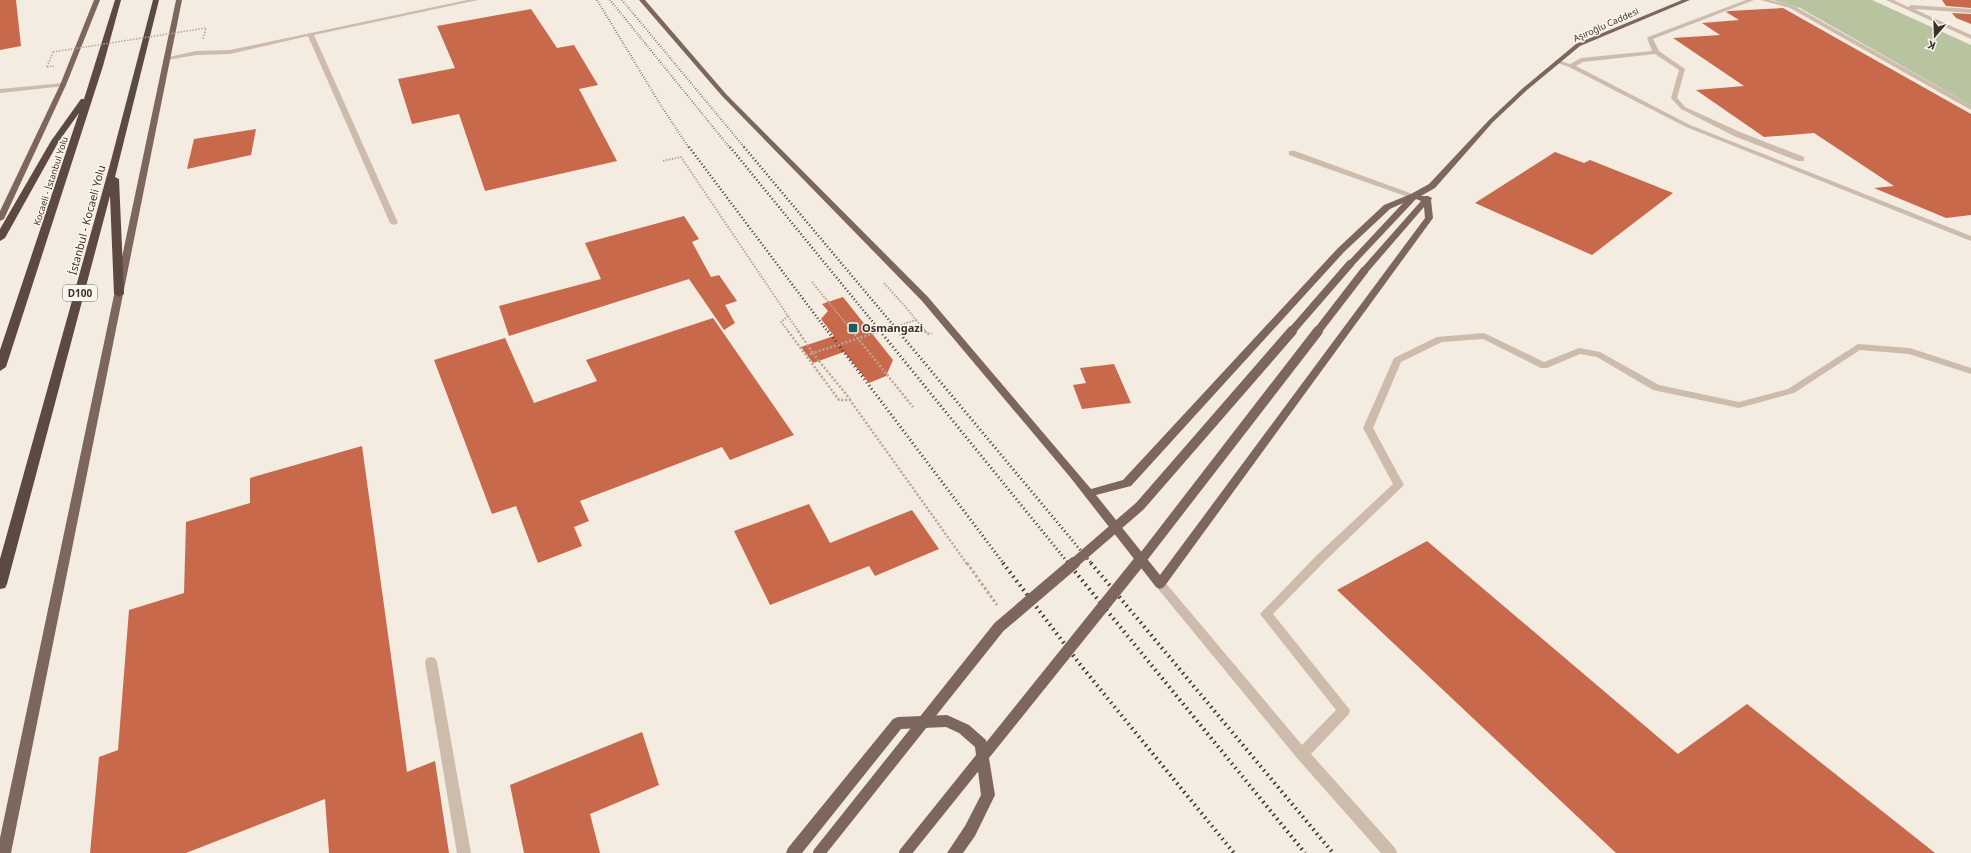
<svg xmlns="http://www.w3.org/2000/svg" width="1971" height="853" font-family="'Noto Sans',sans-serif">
<rect width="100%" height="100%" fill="#f4ebe1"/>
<!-- green -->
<path fill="#b8c4a0" d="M1773 0H1872L1971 45V105L1800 8Z"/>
<!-- building -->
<path fill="#c8694b" d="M0 0H16L21 46 0 50Z
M1942 0H1971V8L1946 6Z
M1783 8 1971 114V215L1946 218 1874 188 1894 186 1814 133 1764 137 1696 90 1744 86 1673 38 1720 35 1702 23 1739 20 1726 12 1729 11Z
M531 9 557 48 574 45 598 85 579 89 617 161 485 191 459 114 412 124 398 79 455 68 437 26Z
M1952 13 1971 14V24L1956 18Z
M256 129 251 155 187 169 194 139Z
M1555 152 1584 163 1590 160 1673 193 1592 255 1475 203Z
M684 216 699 239 692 242 711 277 719 275 737 301 725 305 735 323 724 330 689 279 509 336 499 306 601 279 585 243Z
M843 297 893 360 886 376 869 383 844 352 813 363 801 347 834 336 821 319 828 311 822 304Z
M713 318 794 435 730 460 722 447 580 501 589 521 574 527 582 546 538 563 516 506 492 514 434 360 505 338 534 403 597 381 586 360Z
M1114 364 1131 403 1082 409 1073 385 1086 383 1080 368Z
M362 446 407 772 435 761 449 853H329L325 799 186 853H90L99 757 118 750 129 610 184 593 186 522 250 503V478Z
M809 504 830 543 912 510 939 549 875 576 869 566 770 605 734 531Z
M1427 541 1678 754 1747 704 1935 853H1616L1337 590Z
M642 732 659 785 590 814 600 853H524L510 785Z"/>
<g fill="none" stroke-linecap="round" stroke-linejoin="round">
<!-- path-far3 -->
<path stroke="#b9a596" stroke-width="1.5" stroke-dasharray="1.5 1.5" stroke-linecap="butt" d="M203 39 206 28
M47 67 54 66
M47 67 53 52"/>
<!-- path-far2 -->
<path stroke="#b9a596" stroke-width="2" stroke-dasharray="1.5 1.5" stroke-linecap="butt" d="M663 161 681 157 788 316 781 322 789 332
M812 282 853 332
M884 283 909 311
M788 316 799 332
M916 320 926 332"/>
<!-- path-far1 -->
<path stroke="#b9a596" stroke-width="2.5" stroke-dasharray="2 2" stroke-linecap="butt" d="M788 331 839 400H850L967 564
M798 331 813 353 807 355
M852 331 913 407
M925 331 927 334 932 333
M819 361 850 399"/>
<!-- path -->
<path stroke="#b9a596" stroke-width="3" stroke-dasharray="2.5 2.5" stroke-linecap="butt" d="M967 563 997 605"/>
<!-- minor -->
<path fill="#cdbbac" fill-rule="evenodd" d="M467 0H478L314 35 398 223 394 225 390 223 308 36 230 54 196 55 167 60 164 58 196 51 230 50Z
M1746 0H1754L1653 39 1659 51 1685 69 1677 98 1685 107 1740 132 1804 157V161H1798L1734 136 1681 109 1671 98 1679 70 1655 54 1583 62 1576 66 1690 125 1971 236V241L1686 127 1569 67 1555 62 1558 60 1570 64 1581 58 1652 51 1647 38 1648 37Z
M1760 0H1770L1794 6 1971 105V110L1790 8Z
M1886 0H1894L1908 7 1911 5 1971 9V13L1914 9 1971 35V39Z
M63 83 66 85 65 86 0 93V89Z
M1289 151H1295L1418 196 1417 198H1411L1289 155Z
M1484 333 1544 362 1579 348 1600 352 1659 385 1739 402 1788 389 1858 344 1910 348 1971 368V374L1909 354 1860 350 1794 393 1739 408 1653 390 1597 357 1580 354 1547 368H1541L1483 339 1442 342 1401 362 1373 428 1404 485 1325 561 1273 614 1350 710 1349 714 1311 754 1395 848 1397 853H1381L1297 758 1154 584 1156 581 1160 579 1164 581 1302 745 1336 710 1260 614 1317 555 1393 484 1363 428 1394 358 1437 337Z
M431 657 435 658 437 662 471 853H457L425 662 427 658Z"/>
<!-- major -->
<path fill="#7d675c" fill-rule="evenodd" d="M94 0H100L66 85 4 219 0 221V211L60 85Z
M176 0H182L11 853H0V838Z
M639 0H645L726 94 928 297 1091 489 1123 480 1338 248 1384 205 1411 194 1429 184 1489 120 1523 88 1576 44 1682 0H1690L1580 46 1527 90 1493 122 1435 188 1421 196H1428L1432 198 1431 200 1433 218 1164 587 1160 589 1156 587 1070 477 922 301 722 96ZM1416 199 1421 201 1361 269V273H1367L1424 207 1425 218 1160 575 1096 495 1131 486 1344 252 1390 209 1403 203 1346 264 1350 267 1353 266Z
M947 715 969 725 986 740 995 795 975 836 963 853H947L965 826 981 795 975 747 959 733 946 727 901 729 802 853H786L788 848 893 719 898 717Z"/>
<!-- highway -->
<path fill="#5c4a42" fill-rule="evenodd" d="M115 0H121L103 66 6 367 0 371V350L79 113 59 141 5 238 0 241V229L51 141 81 99H84Z
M153 0H159L115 177 119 179 124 294 119 297 114 294 110 196 7 584 5 588 0 589V559L109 168Z"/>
<!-- rail-far3 -->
<path stroke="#3b302b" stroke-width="2" stroke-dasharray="0.5 2" stroke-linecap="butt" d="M597 0 660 104 689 148
M610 0 730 148
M622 0 745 148"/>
<!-- rail-far2 -->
<path stroke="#3b302b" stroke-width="2.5" stroke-dasharray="1 2.5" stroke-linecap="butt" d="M689 147 828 332
M730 147 881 332
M744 147 899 332"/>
<!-- rail-far1 -->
<path stroke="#3b302b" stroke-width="3" stroke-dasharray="1 3" stroke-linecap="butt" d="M828 331 1004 564
M880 331 1069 564
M898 331 1092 564"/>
<!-- rail -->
<path stroke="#3b302b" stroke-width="4" stroke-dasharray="1.5 4" stroke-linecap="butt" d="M1003 563 1082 667 1234 853
M1068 563 1305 853
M1091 563 1333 853"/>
<!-- path-bridge-far2 -->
<path stroke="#b9a596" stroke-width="1.5" stroke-dasharray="1.5 1.5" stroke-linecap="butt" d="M53 52 206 28"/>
<!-- path-bridge-far1 -->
<path stroke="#b9a596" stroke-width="2" stroke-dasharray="1.5 1.5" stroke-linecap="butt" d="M878 332 916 320 909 311"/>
<!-- path-bridge -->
<path stroke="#b9a596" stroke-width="2.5" stroke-dasharray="2 2" stroke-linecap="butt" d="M819 361 813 353 881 331"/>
<!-- major-bridge-far2 -->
<path stroke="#7d675c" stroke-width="8" d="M1291 332 1350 264
M1317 332 1364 271"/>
<!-- major-bridge-far1 -->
<path stroke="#7d675c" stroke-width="10" d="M1073 564 1140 506 1292 331
M1138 564 1318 331"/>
<!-- major-bridge -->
<path stroke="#7d675c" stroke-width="12" d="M819 853 999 627 1074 563
M905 853 1138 563"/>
</g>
<!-- markers -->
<rect fill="#1f5a5e" stroke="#fbf5ee" stroke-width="1.5" x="848" y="323" width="10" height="10" rx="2"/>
<g text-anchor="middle" stroke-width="3" stroke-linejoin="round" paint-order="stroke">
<!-- far-street labels -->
<g font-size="9" fill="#3b302b" stroke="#fbf5ee">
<text transform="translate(1606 25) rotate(-24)" y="3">Aşıroğlu Caddesi</text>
<text transform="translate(51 181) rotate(-72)" y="3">Kocaeli - İstanbul Yolu</text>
</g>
<!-- shield labels -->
<rect fill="#fbf5ee" stroke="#756b66" stroke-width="1" x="63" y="285" width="34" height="16" rx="3"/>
<g font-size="10" font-weight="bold" fill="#3b302b">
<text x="80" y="297">D100</text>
</g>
<!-- street labels -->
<g font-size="11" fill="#3b302b" stroke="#fbf5ee">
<text transform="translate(87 220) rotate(-75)" y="4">İstanbul - Kocaeli Yolu</text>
</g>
<!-- poi labels -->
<g font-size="11" font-weight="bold" fill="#3b302b" stroke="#fbf5ee" text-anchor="start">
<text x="862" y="332">Osmangazi</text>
</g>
</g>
<!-- north arrow -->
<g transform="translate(1935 36) rotate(199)" stroke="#fbf5ee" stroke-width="3" paint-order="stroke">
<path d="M0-3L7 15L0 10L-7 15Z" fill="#3b302b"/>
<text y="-6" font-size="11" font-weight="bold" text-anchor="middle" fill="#3b302b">K</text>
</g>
</svg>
